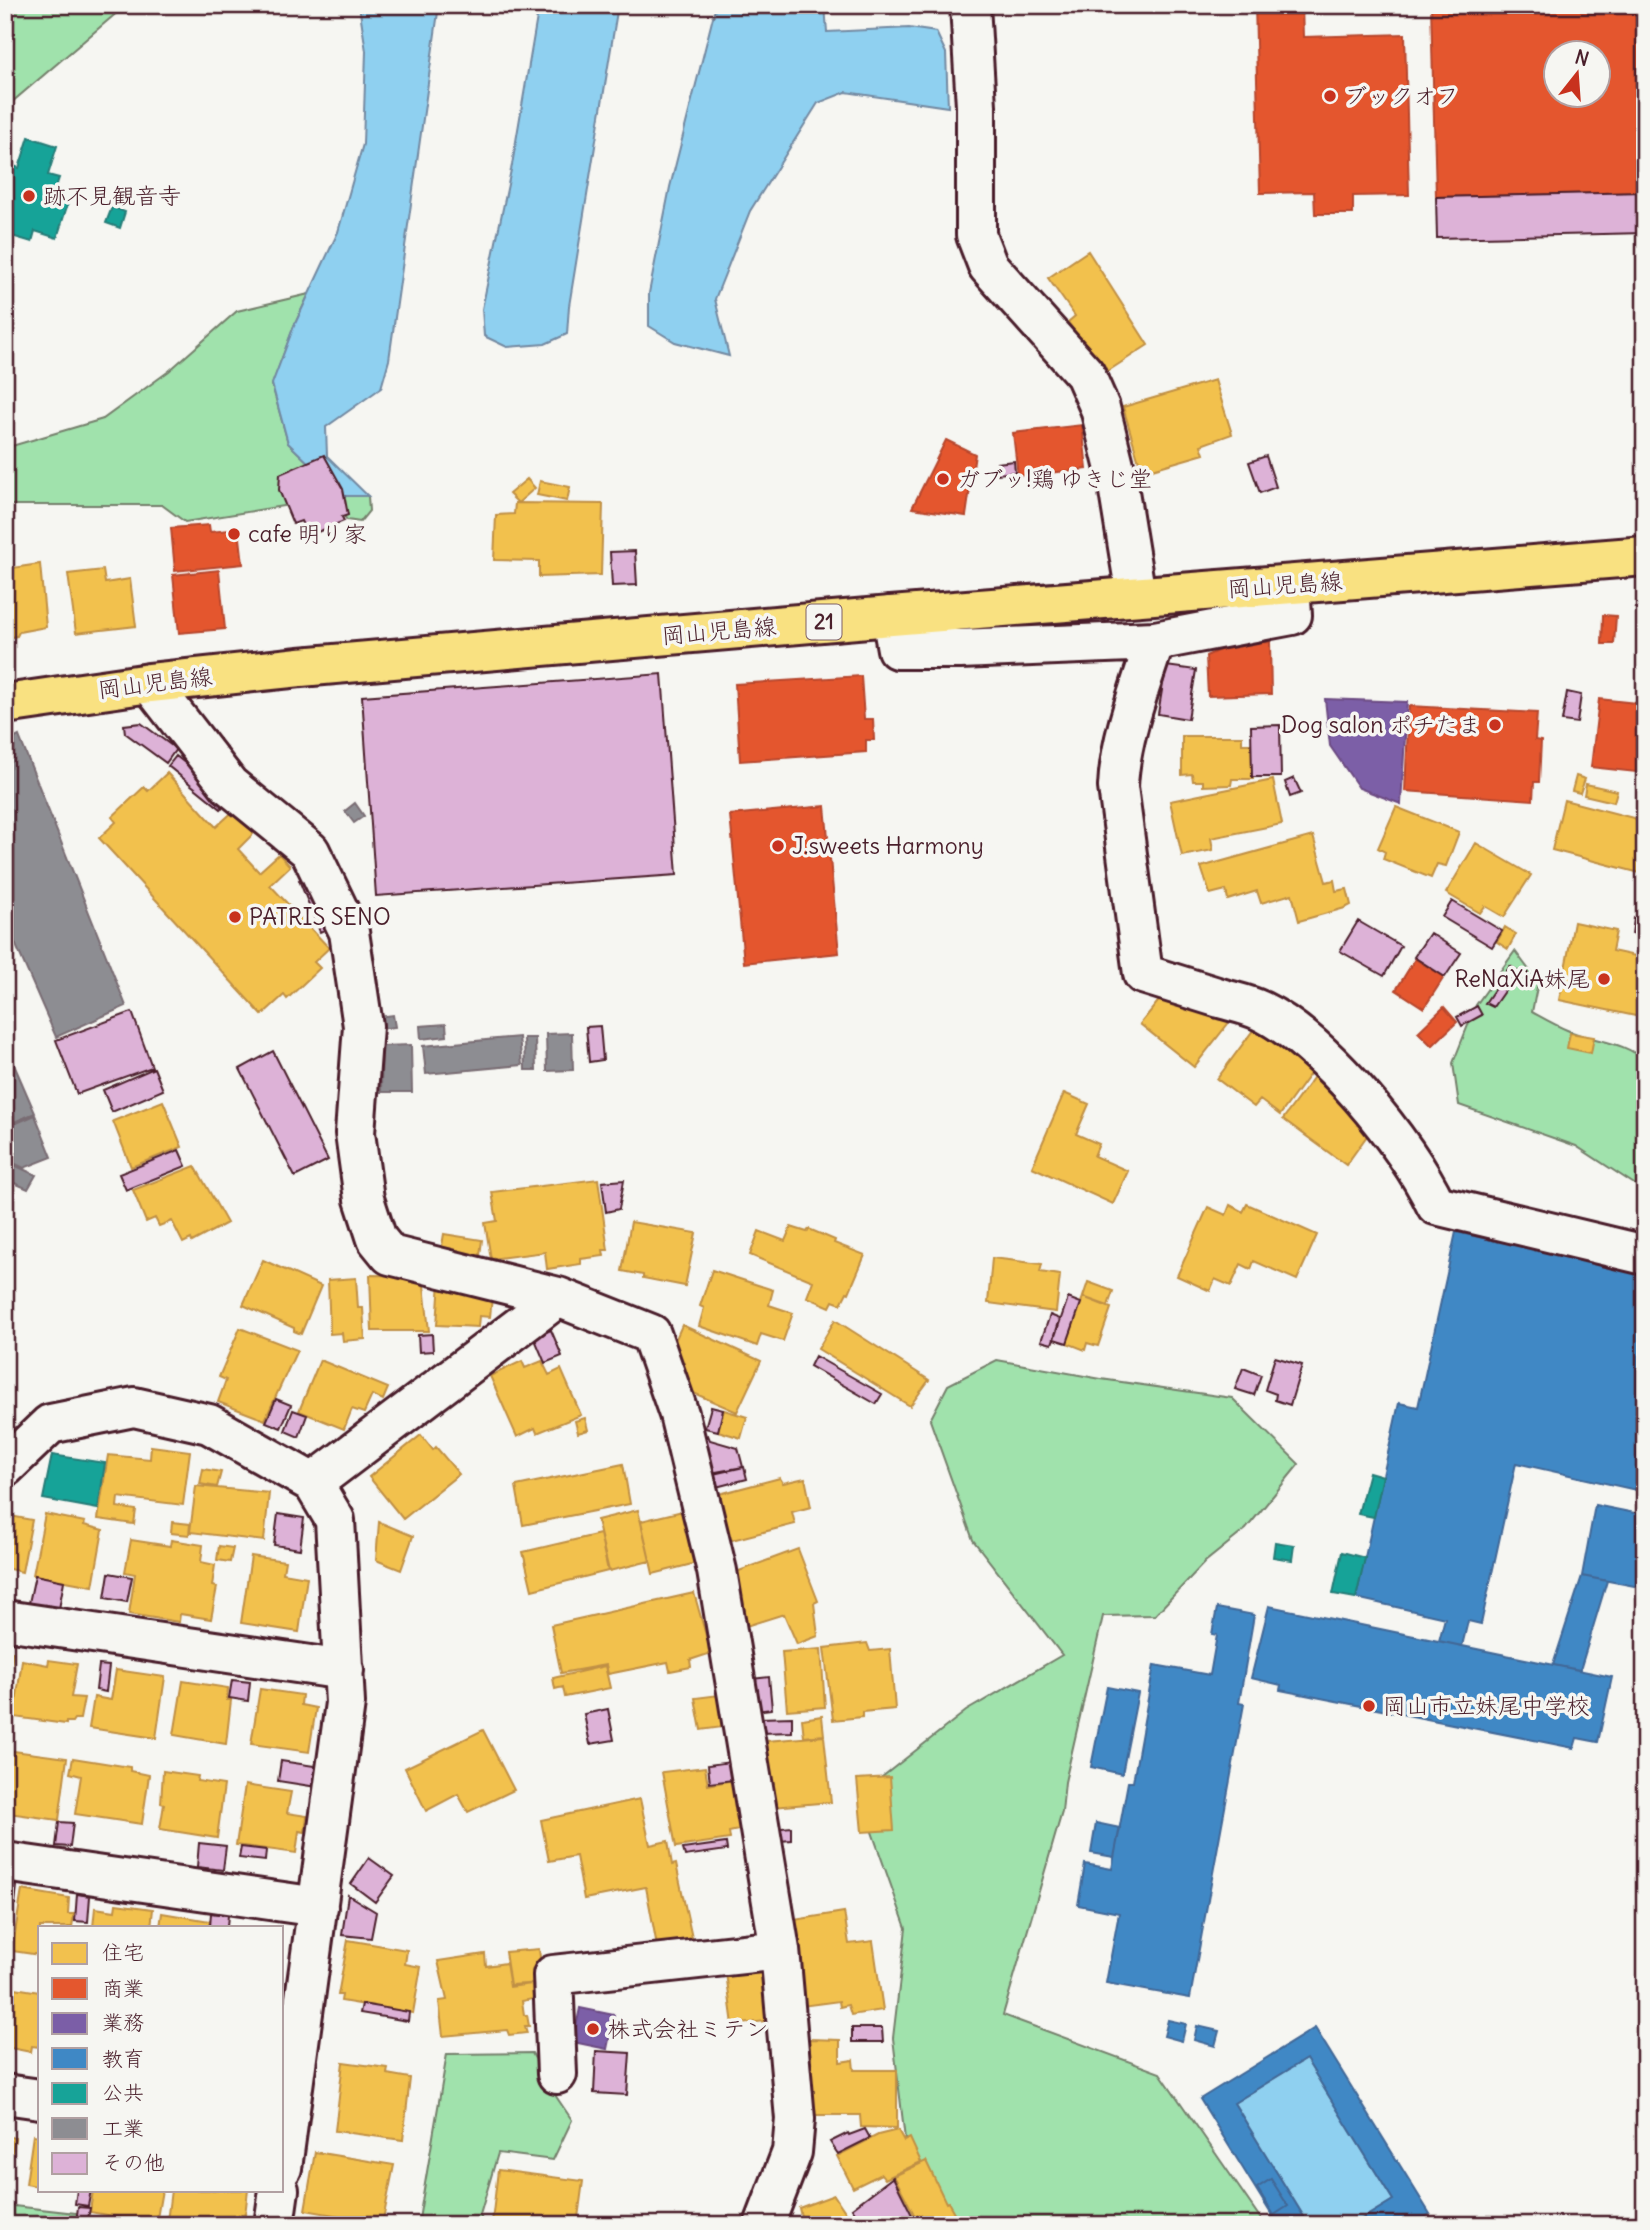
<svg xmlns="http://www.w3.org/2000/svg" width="1650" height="2230" font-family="Delius,'Klee One',sans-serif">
<rect width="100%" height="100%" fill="#f6f6f2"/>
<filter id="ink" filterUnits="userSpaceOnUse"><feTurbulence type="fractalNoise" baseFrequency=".0143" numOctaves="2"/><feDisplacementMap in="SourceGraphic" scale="14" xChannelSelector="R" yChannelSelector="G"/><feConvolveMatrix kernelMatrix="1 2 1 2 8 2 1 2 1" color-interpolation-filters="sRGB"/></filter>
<g filter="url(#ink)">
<!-- green -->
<path fill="#a0e2ac" stroke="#75806c" stroke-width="2" d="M5 5H126L5 108Z
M309 294 294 326 272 385 288 443 343 496H368L369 511 360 522 347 520 334 503 314 501 185 522 162 505H11L5 511V448L103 419 169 371 237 311Z
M1515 951 1538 982 1532 1012C1543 1018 1555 1025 1567 1030 1593 1042 1623 1040 1645 1061V1191L1576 1146 1459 1105 1453 1063 1476 1005Z
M997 1360 1101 1379 1232 1398 1299 1464 1246 1529 1205 1562 1155 1615 1103 1616 1065 1782 1062 1812 1003 2015 1160 2073 1265 2225H958L907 2156 893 2038 906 1928 859 1795 966 1711 1062 1655 973 1540 930 1420 948 1385Z
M532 2053 551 2089 572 2120 553 2160 498 2153 480 2215 484 2225H418L447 2054Z
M5 2205 84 2214 83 2225H5Z"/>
<!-- water -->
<path fill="#8fd0f0" stroke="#7389a1" stroke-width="2" d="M359 5H439L389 360 381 388 326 427 327 456 368 496H343L288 443 272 384 294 326 338 232 363 144 366 51Z
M539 5H618L569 306 567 334 545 344 507 347 484 336 482 309 512 165Z
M716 5H825L827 32 909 28 936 32 946 53 948 107 846 92 818 103 750 211 715 299 729 356 675 342 649 326V293L670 187Z
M1306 2059 1393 2200 1352 2225H1309L1234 2103Z"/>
<!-- homes -->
<path fill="#f2c14e" stroke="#c09044" stroke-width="2" d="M1088 251 1148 345 1105 373 1068 322 1075 316 1048 278Z
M1215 380 1232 434 1201 445 1204 454 1142 472 1123 407Z
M527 479 535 488 518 503 509 494Z
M540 481 570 487 567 501 537 495Z
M515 503 603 504 601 575 539 577V561L494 560 496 515 514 514Z
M40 564 46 627 19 632 17 636 5 638V569Z
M103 570 105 583 130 579 136 626 76 633 68 574Z
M1182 736H1242V744H1252L1253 779H1232L1231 785 1203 786V781H1193L1192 774 1182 775Z
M167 773 216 827 236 809 256 831 238 849 259 872 279 854 290 866 270 885 329 948 314 962 320 968 287 999 284 995 262 1015 99 838 116 822 112 817 144 787 148 791Z
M1576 776 1585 779 1580 793 1572 791Z
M1273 780 1282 824 1211 838 1213 850 1182 856 1170 801Z
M1586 784 1617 791 1614 802 1584 795Z
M1564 800 1645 821V854L1640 873 1552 850Z
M1396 807 1459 832 1446 866 1437 864 1431 878 1383 859 1385 852 1378 848Z
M1313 836 1326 882 1334 880 1336 891 1347 889 1351 905 1345 908 1299 921 1292 894 1261 903 1257 891 1228 900 1226 890 1210 894 1201 867Z
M1476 843 1531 875 1504 917 1485 906 1480 913 1446 893Z
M1574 922 1616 931 1612 951 1645 958V1018L1559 1000Z
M1505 927 1516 934 1508 949 1497 942Z
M1169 988 1234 1016 1194 1067 1140 1024Z
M1254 1029 1312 1071 1280 1115 1260 1100 1254 1107 1217 1079Z
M1570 1033 1594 1037 1591 1053 1567 1048Z
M1319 1070 1348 1092 1339 1103 1361 1120 1357 1125 1369 1133 1346 1165 1283 1119Z
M1064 1093 1089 1104 1076 1134 1099 1144 1094 1156 1128 1171 1113 1204 1032 1167Z
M163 1101 182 1147 131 1167 113 1121Z
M195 1166 227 1223 192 1242 191 1239 183 1243 172 1221 159 1226 155 1218 146 1222 133 1190Z
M598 1179 608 1250H603L604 1256 581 1259V1264L547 1269 545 1252 491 1259 485 1223 497 1221 492 1192Z
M1247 1204 1317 1235 1297 1280 1254 1261 1251 1269 1241 1264 1231 1286 1215 1279 1210 1291 1177 1276 1208 1207 1226 1215 1230 1205 1243 1212Z
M631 1222 696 1233 685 1286 643 1278V1275L622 1271Z
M791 1227 807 1232 809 1229 835 1240 834 1243 865 1255 849 1293 847 1292 841 1304 833 1301 830 1307 807 1297 813 1281 750 1255 759 1231 785 1241Z
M444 1234 482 1240 479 1263 440 1257Z
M992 1258 1042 1264 1040 1272 1060 1275 1056 1312 988 1303Z
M263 1260 321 1286 301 1334 294 1331V1328L243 1305Z
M712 1270 773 1290 769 1305 793 1313 783 1341 761 1334 757 1346 699 1326 704 1308 700 1306Z
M370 1275 423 1276 429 1331H372Z
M356 1278 358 1308H363L365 1339 343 1341 342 1333 330 1334 328 1280Z
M440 1281 493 1287 490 1317 479 1316 478 1327 437 1325Z
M1088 1282 1113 1291 1108 1306 1083 1297Z
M1083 1297 1111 1308 1098 1346 1087 1343 1085 1350 1067 1343Z
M835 1320 929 1380 910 1406 818 1349Z
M682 1325 761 1361 737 1412 673 1384 667 1359Z
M240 1328 297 1350 265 1420 218 1402 226 1380 219 1377Z
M320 1360 388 1388 383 1400 372 1395 364 1413 352 1409 344 1429 299 1411Z
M522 1361 525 1368 542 1361 549 1375 561 1369 581 1415 537 1433 535 1428 517 1437 490 1376Z
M724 1410 747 1417 741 1438 718 1431Z
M585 1418 588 1430 578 1433 575 1421Z
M421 1435 433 1450 436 1447 459 1474 403 1519 369 1477Z
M151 1446 190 1451 183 1505 118 1497 117 1507 136 1510 134 1524 98 1519 108 1455 150 1459Z
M623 1464 630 1504 523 1525 516 1486Z
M203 1469 221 1472 217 1487 200 1484Z
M780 1478 783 1483 805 1478 811 1507 792 1512 795 1524 728 1541 719 1494Z
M196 1486 269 1493 264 1541 190 1532Z
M691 1509 704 1561 653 1574 641 1521Z
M638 1510 650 1561 609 1571 597 1520Z
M45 1514 85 1522 84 1525 103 1530 93 1586 33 1575Z
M5 1515 32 1520 22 1572 5 1568Z
M172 1522 190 1524 189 1535 171 1533Z
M379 1522 413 1536 401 1570 376 1560Z
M600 1534 608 1571 532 1590 523 1552Z
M131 1540 170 1546 171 1540 203 1545 201 1562 215 1565 212 1586 217 1587 211 1619 180 1614 179 1622 129 1614 135 1574 125 1572Z
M219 1546 233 1548 230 1562 217 1560Z
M798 1549 818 1601 814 1603 818 1636 797 1644 784 1614 743 1627 731 1574Z
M251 1556 285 1561 283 1573 307 1577 299 1632 241 1623Z
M694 1593 711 1653 690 1660 691 1667 670 1671 668 1662 608 1674 606 1665 561 1673 551 1625Z
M867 1643 870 1651 890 1649 895 1709 862 1712V1717L833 1720 824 1648Z
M821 1649 825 1707 787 1710 782 1652Z
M5 1651 13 1652 6 1705H5Z
M22 1660 48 1665 49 1660 77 1664 71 1697 84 1698 80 1719H74L72 1722H66V1724L14 1717Z
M605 1666 610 1688 565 1697 563 1687 555 1689 553 1678Z
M116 1670 165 1677 156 1738 89 1728 94 1697 111 1700Z
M183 1681 228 1688 227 1700H231L226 1744 174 1735Z
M260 1689 302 1695 301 1705 316 1708 309 1752 251 1744Z
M719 1695 723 1727 701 1730 695 1698Z
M822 1716 824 1735 804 1737 802 1719Z
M483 1730 514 1790 468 1812 458 1794 426 1811 405 1768Z
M824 1736 831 1802 773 1807 767 1741Z
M6 1750 67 1758 59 1820 8 1813 10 1803 5 1802Z
M73 1758 130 1767V1771L149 1775 142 1824 75 1814 81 1776 70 1773Z
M705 1767 708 1785 733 1780 743 1829 729 1832 730 1839 676 1847 662 1772Z
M163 1771 198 1776 197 1781 224 1785 217 1838 160 1829 164 1804 161 1803Z
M890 1777 894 1830 862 1832 857 1779Z
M245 1785 291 1792 287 1813 307 1816 305 1832 299 1831 296 1853 236 1845Z
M640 1799 650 1845 668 1841 672 1865 676 1864 692 1938 657 1946 646 1887 584 1899 576 1856 549 1861 541 1820Z
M22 1890 69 1898 68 1914H74L72 1927H40V1955L12 1951Z
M116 1904 153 1909 151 1927H93L95 1908 115 1911Z
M844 1912 849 1944 873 1941 883 2010 851 2015 848 2005 840 2007 839 2001 802 2006 788 1921Z
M162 1913 210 1921 208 1927H160Z
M348 1940 407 1950 405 1964 421 1967 413 2013 341 2001 342 1995H338Z
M539 1949 543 1983 510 1985 505 1952Z
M485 1954 486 1966 506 1963 510 1987 532 1984 533 1999 522 2001 524 2015H527L529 2026H525L527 2033 509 2035 507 2030 443 2036 439 2001 447 2000 438 1961Z
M767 1968 774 2020 733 2025 726 1973Z
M9 1987 40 1992V2047L32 2046 31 2052 5 2047V2008Z
M809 2039 840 2040V2062L853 2060 854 2070H897V2128L861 2127 860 2115H808Z
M343 2062 388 2068 387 2074 410 2078 403 2140 335 2131Z
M898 2130 904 2141 910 2138 921 2162 885 2179 881 2174 853 2188 837 2156 878 2135Z
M33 2135 40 2136V2187L26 2184Z
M5 2136 15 2138 6 2187H5Z
M315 2152 394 2165 383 2220 364 2218 363 2225H353L345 2223 346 2217 305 2210Z
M926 2161 946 2203 948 2202 961 2225H930L925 2216 917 2220 894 2176Z
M498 2170 583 2181 577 2225H511L492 2222Z
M93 2190H162L156 2224 90 2212Z
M171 2190H248L245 2215 241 2214 239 2225H184L167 2222Z
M834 2195 854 2225H803L799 2208Z"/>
<!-- shops -->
<path fill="#e4572e" stroke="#b6462d" stroke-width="2" fill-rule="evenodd" d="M1255 5H1302L1303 37 1405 34 1409 195 1353 196V214H1315L1314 192 1260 193Z
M1431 5H1645V192L1436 197ZM1556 52H1598V94H1556Z
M1082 425 1087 469 1018 476 1013 433Z
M946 440 975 454 966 516 912 508Z
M209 525 210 532 239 529 243 564 175 571 171 528Z
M219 570 225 629 179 633 173 575Z
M1603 615 1616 616 1614 644H1602Z
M1270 642 1271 694 1208 696 1206 656 1235 643Z
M861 676 864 719H873L874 740H866V752L740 761 735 684Z
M1599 699 1645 704V773L1591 767Z
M1409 706 1537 713 1535 740 1541 741 1539 782H1534L1533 800 1405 791Z
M825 806 839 953 744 963 730 815Z
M1415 959 1444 977 1424 1008 1396 990Z
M1444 1007 1457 1022 1432 1046 1418 1032Z"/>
<!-- offices -->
<path fill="#7b5ea7" stroke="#6c4b82" stroke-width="2" d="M1325 699 1407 702 1401 804 1359 788 1330 746Z
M580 2008 614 2015 607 2049 573 2042Z"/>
<!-- schools -->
<path fill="#3f88c5" stroke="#426897" stroke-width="2" fill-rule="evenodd" d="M1456 1232 1645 1273V1492L1516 1463 1481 1624 1468 1621 1462 1646 1439 1641 1445 1618 1356 1598 1399 1403 1418 1407Z
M1595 1505 1645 1515V1588L1582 1576Z
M1582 1576 1607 1581 1580 1670 1553 1665Z
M1269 1606 1612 1677 1598 1742 1577 1738 1574 1748 1280 1690 1281 1685 1251 1678Z
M1217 1608 1254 1615 1239 1703 1244 1704 1190 1998 1106 1983 1119 1913 1078 1905 1085 1864 1112 1869 1128 1782H1133L1154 1665 1210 1675 1217 1635 1212 1634Z
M1107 1687 1138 1693 1122 1774 1091 1767Z
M1096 1823 1120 1828 1114 1857 1091 1853Z
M1168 2020 1186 2024 1182 2041 1164 2036Z
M1197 2026 1219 2031 1215 2046 1194 2040Z
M1315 2028 1430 2214 1412 2225H1352L1393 2200 1306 2059 1234 2103 1309 2225H1278L1200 2099ZM1271 2179 1288 2206 1274 2215 1257 2188Z
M1271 2179 1288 2206 1274 2215 1257 2188Z"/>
<!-- public -->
<path fill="#17a398" stroke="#267b77" stroke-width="2" d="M29 137 57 146 48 175 59 178 52 199 68 203 57 238 35 231 32 242 5 234V184L11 165 19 168Z
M112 207 125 212 120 228 106 223Z
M52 1455 105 1463 98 1509 43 1499Z
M1369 1472 1383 1476 1374 1517 1358 1514Z
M1275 1542 1294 1545 1292 1560 1273 1557Z
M1342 1552 1365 1558 1356 1598 1333 1594Z"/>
<!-- industry -->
<path fill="#8d8d92" stroke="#796c73" stroke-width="2" d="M19 736 126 1006 56 1037 5 920V743Z
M355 803 364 816 354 823 345 811Z
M393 1015 395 1027 380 1029 378 1017Z
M446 1024 447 1036 421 1039 420 1026Z
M572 1033 573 1070 547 1071 546 1034Z
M519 1037 522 1065 426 1074 423 1046Z
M524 1038H535L536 1070H525Z
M5 1044 35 1113 5 1126Z
M411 1045 412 1092H381L382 1046Z
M35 1115 52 1157 24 1168 5 1159V1128Z
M5 1161 36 1175 28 1189 5 1179Z"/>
<!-- building -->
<path fill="#ddb2d7" stroke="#4a1f2b" stroke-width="2" d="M1645 192V233L1437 238 1436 197Z
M324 455 343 489 348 515 342 517 344 521 313 534 311 530 306 532 301 521 293 524 279 490 280 474Z
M1266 456 1276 487 1260 493 1249 462Z
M1014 461 1015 472 998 474 997 463Z
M635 551 637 585 612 586 610 552Z
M1166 666 1196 670 1188 719 1158 714Z
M662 674 677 875 376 896 362 696Z
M1567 692 1581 695 1577 723 1562 721Z
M141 723 176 749 166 763 125 733 124 725Z
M1280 725 1281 777H1252L1251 726Z
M176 756 229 798 221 809 168 766Z
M1294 778 1301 793 1290 797 1285 782Z
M308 876 329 928 320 932 299 880Z
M1452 901 1502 931 1492 947 1442 917Z
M1634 918 1645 920V936L1632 934Z
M1358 921 1401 946 1384 976 1340 951Z
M1430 933 1461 953 1445 977 1414 957Z
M1510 966 1518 971 1493 1007 1485 1003Z
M1477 1006 1482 1015 1462 1026 1457 1017Z
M132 1012 152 1067 77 1094 56 1040Z
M600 1026 603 1060 589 1062 586 1027Z
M273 1051 328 1160 295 1177 240 1069Z
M154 1068 163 1090 112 1112 103 1090Z
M179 1150 186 1166 126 1190 119 1174Z
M624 1180 619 1209 606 1212 602 1182Z
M1068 1298 1081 1303 1067 1343 1054 1339Z
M1050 1315 1060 1319 1052 1344 1041 1341Z
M551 1330 562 1356 545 1363 534 1337Z
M432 1334 433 1351 419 1352 418 1335Z
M815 1356 882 1394 876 1404 810 1366Z
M1275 1357 1302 1365 1290 1405 1275 1400 1276 1394 1265 1390Z
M1243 1368 1261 1375 1254 1395 1235 1389Z
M276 1399 291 1405 281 1428 266 1422Z
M711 1407 723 1410 718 1431 705 1428Z
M293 1410 307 1415 299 1437 285 1431Z
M708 1435 710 1440 738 1448 743 1467 705 1474 697 1439Z
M744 1467 747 1479 716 1487 713 1474Z
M278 1514 304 1518 300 1549 274 1545Z
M109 1573 132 1577 127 1602 105 1598Z
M35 1575 64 1581 59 1609 29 1603Z
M99 1665 109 1666 106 1692 96 1690Z
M769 1677 772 1709 756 1711 752 1679Z
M232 1680 250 1682 248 1701 229 1698Z
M608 1709 614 1740 590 1744 584 1714Z
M792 1717V1732L760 1733V1718Z
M281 1761 321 1767 317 1787 278 1781Z
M730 1762 733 1780 710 1783 708 1765Z
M59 1822 73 1823 70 1847 56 1846Z
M791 1827V1840L780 1841 771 1829Z
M199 1843 226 1846 223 1870 197 1867Z
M726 1843 727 1850 685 1856 683 1849Z
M241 1847 266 1850 265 1861 239 1858Z
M369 1858 394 1876 375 1902 351 1884Z
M5 1885 17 1886 15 1904 5 1902Z
M77 1894 90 1896 88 1922 75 1921Z
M348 1895 376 1912 371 1938 342 1935Z
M211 1913 228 1915 227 1927H210Z
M362 2004 409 2012 408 2021 360 2013Z
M852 2028H882L883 2042H852Z
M596 2051 630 2053 627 2095 594 2093Z
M865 2129 870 2138 838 2154 830 2142 848 2133 849 2135Z
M893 2177 916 2223 914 2225H864L852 2208Z
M77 2190H91L88 2206 75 2204Z
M78 2207 90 2208 87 2225 76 2223Z"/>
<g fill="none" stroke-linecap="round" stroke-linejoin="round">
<!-- minor casing -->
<g stroke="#4a1f2b" stroke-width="44">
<path id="minor" d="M970 5 976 106V235L988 266 1085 374 1100 408 1116 473 1136 596
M1290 585 1292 615 1155 641C1140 688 1120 738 1118 787L1143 974C1169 982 1195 990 1220 998 1234 1002 1249 1005 1261 1011 1323 1041 1407 1143 1436 1205L1645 1255
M891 616 897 649H960L1155 641
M150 683 229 785 310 851 349 932 363 1026 355 1133 364 1199 377 1239 390 1255 558 1297 651 1334 679 1414 717 1571 780 1950 795 2119 792 2152 764 2225
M5 1467 50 1424 134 1407 209 1424 313 1483 335 1520 345 1703 282 2168
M313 1483 558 1297
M5 1620 344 1670
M5 1862 318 1907
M557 2074 553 1975 780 1950
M5 2094 40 2099
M274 2225 279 2190"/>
</g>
<!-- major casing -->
<g stroke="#4a1f2b" stroke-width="44">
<path id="major" d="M5 704 150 683 300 667 891 616 1645 556"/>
</g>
<!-- minor -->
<use href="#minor" stroke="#f6f6f2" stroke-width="38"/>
<!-- major -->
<use href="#major" stroke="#f9e181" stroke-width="38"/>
</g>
</g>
<!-- markers -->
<g fill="#c8321e" stroke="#f6f6f2" stroke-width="2.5">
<circle cx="1330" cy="96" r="7"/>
<circle cx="29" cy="196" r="7"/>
<circle cx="943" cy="479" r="7"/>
<circle cx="234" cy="534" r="7"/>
<circle cx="1495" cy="725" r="7"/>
<circle cx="778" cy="846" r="7"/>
<circle cx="235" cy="917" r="7"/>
<circle cx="1604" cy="979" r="7"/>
<circle cx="1369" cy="1706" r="7"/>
<circle cx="593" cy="2029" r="7"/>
</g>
<g text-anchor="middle" stroke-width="7" stroke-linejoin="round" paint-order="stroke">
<!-- shield labels -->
<rect fill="#f6f6f2" stroke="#7e6067" stroke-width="2" x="806.5" y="604.5" width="35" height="35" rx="5"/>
<g font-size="21" font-weight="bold" fill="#4a1f2b">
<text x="824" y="629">21</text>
</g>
<!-- poi labels -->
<g font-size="23" fill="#4a1f2b" stroke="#f6f6f2" text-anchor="start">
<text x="1344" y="104">ブックオフ</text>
<text x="43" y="204">跡不見観音寺</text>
<text x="957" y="487">ガブッ!鶏 ゆきじ堂</text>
<text x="248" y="542">cafe 明り家</text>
<text x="1481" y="733" text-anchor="end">Dog salon ポチたま</text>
<text x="792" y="854">J.sweets Harmony</text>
<text x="249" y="925">PATRIS SENO</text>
<text x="1590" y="987" text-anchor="end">ReNaXiA妹尾</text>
<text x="1383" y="1714">岡山市立妹尾中学校</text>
<text x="607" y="2037">株式会社ミテン</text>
</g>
<!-- street labels -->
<g font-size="23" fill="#4a1f2b" stroke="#f6f6f2">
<text transform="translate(1285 585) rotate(-4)" y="8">岡山児島線</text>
<text transform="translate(719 631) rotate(-5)" y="8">岡山児島線</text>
<text transform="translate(155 683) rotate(-7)" y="8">岡山児島線</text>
</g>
</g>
<!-- margin -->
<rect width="1650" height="2230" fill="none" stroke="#f6f6f2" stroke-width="28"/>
<rect x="14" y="14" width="1622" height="2202" fill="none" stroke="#4a1f2b" stroke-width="2.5" filter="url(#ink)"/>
<!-- legend -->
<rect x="38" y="1926" width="245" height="266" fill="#f6f6f2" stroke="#b1a0a2" stroke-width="2"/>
<rect x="52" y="1943" width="35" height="21" fill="#f2c14e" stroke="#b1a0a2" stroke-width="2"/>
<text x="102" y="1960" font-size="21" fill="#4a1f2b">住宅</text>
<rect x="52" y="1978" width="35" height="21" fill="#e4572e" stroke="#b1a0a2" stroke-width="2"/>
<text x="102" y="1996" font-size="21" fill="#4a1f2b">商業</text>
<rect x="52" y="2013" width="35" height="21" fill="#7b5ea7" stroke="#b1a0a2" stroke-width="2"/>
<text x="102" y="2030" font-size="21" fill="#4a1f2b">業務</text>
<rect x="52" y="2048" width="35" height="21" fill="#3f88c5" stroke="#b1a0a2" stroke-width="2"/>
<text x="102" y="2066" font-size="21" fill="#4a1f2b">教育</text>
<rect x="52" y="2083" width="35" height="21" fill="#17a398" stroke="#b1a0a2" stroke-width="2"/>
<text x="102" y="2100" font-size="21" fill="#4a1f2b">公共</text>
<rect x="52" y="2118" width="35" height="21" fill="#8d8d92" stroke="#b1a0a2" stroke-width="2"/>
<text x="102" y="2136" font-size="21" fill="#4a1f2b">工業</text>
<rect x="52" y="2153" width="35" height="21" fill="#ddb2d7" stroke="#b1a0a2" stroke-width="2"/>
<text x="102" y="2170" font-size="21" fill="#4a1f2b">その他</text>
<!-- north arrow -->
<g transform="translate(1577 74) rotate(17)"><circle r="33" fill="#f6f6f2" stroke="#b1a0a2" stroke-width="2"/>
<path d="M0-5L12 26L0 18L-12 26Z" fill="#c8321e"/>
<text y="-10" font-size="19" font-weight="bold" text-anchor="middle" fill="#4a1f2b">N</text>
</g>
</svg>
